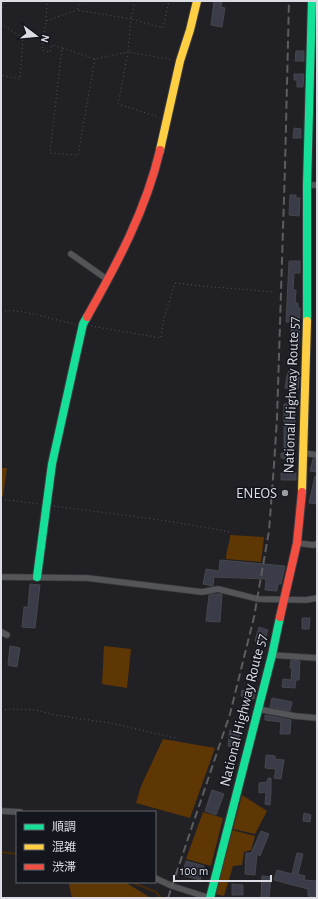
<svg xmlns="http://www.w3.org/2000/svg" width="318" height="899" font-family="'Alegreya Sans','Noto Sans JP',sans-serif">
<rect width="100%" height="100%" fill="#202025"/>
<!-- green -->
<path fill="#5f3705" d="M1 468H7L3 496H1Z
M230 535 264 537 261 562 226 559C226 550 230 543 230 535Z
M104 646 131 649 127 688 102 684Z
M163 739 215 748 190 818 136 803 141 786Z
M242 795 267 811 255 834 233 829Z
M203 812 223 818 211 866 186 859Z
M232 830 255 836 251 850 244 852 242 865 233 866 224 896 215 894Z
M71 882H125L151 898H74L71 895 69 883Z"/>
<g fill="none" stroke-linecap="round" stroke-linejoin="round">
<!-- stream -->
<path stroke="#452909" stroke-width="2" d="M1 852 17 854
M131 882 156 892 161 898"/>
</g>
<!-- building -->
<path fill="#3b3c4a" stroke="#46474b" d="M214 1H222L221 7 225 8 222 27 211 25Z
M296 51H304V61H295Z
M294 74H304L303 87H297V80H294Z
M294 128 301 129V138H293Z
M290 195H296V198H300L299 216 289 215Z
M289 261H300V273H294L293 290H296L295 303H298V308H300L299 346H291V322H286Z
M290 368 298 372 296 377H299L298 389 285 388 287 376Z
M284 404H295V445L293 459 281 458V453H284Z
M313 459H317V472L310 471Z
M281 473H296V480H281Z
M315 476 317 477V504L309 503Z
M220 560 285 566 281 584H278L277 591 265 590 266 579 214 577 213 586 203 584 206 569 219 571Z
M30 584 40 585 35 628 22 627 24 607H28Z
M216 594H222L220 622 206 621 209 595Z
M302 618H310L309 629H302Z
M259 627 268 630 264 643 255 641Z
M10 646 20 648 17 667 8 665Z
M291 660 300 661 299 680H296L295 688 282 687 283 679 291 680 292 668H290Z
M242 690 255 693 254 699 241 696Z
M272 698 292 702 290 711 270 707Z
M265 715 291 720 290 734H280L281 722 265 720Z
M230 730 240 731 237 747 228 746Z
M266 755 275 756V759L284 760 281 779 274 778 276 769 265 768Z
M268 778H271V792L270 805 265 804 266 792 259 793V783L267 782Z
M212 790 224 794 216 815 205 811Z
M304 813 311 815 310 822 303 821Z
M261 831 269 834 260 856 257 854 255 875 245 874 246 853H251Z
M297 853 303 854 298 874 305 876 304 880 316 881 317 890H316L315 897 308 896V889L274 880 277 870 292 874Z
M186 861 204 866 200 880 182 875Z
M262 876 271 877 269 898 261 897Z
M232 884 243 885V895H232Z"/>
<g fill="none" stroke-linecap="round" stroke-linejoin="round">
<!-- street casing -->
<g stroke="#3c3c41" stroke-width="7">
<path id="street" d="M307 185H317
M71 254 108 280
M303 453 317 455
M297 543 313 545 317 544
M1 577 87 578 202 592 218 589 258 599 306 600 317 598
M1 632 7 635
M272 655 317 658
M258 709 295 716 317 718
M1 811 20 812
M155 878 172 886 210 898"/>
</g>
<!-- fast casing -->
<g stroke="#3c3c41" stroke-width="10">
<path id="fast" d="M307 321V185L312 1
M37 577 52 464 83 324 87 317
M210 898 272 655 280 617"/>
</g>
<!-- slow casing -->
<g stroke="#3c3c41" stroke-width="10">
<path id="slow" d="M160 150 180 61 190 30 197 1
M302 492 307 321"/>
</g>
<!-- jam casing -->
<g stroke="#3c3c41" stroke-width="10">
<path id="jam" d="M87 317C117 264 146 210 160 150
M280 617 297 543 302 492"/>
</g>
<!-- path -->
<path stroke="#565659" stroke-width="1" stroke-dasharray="1 3" stroke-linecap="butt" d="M82 1 77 10 131 19 128 52 173 60
M135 1 131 19 163 28 169 1
M1 16 4 1
M46 21 47 1
M1 24 23 38 20 79 1 75
M62 48 52 45 50 52 42 50 46 21 77 10
M95 59 78 155 50 153 62 48 95 59 128 52 118 104 159 117
M1 311C28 309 50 320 76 324
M91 326 161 338 164 318 175 283 201 286 275 292
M1 499 39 504
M54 506C112 514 171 520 229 532
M1 710 13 709 36 710 55 715 110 723 176 738"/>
<!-- street -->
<use href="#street" stroke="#545559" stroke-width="5.5"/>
<!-- fast -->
<use href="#fast" stroke="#16e098" stroke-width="8"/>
<!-- slow -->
<use href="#slow" stroke="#ffcf43" stroke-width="8"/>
<!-- jam -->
<use href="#jam" stroke="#f24e42" stroke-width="8"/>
<!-- rail -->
<path stroke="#5d5d60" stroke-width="2" stroke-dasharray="8 4" stroke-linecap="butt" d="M168 898 230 714 254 617 269 531 274 465 277 418 285 167 289 1"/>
</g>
<!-- markers -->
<circle fill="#9a9ba1" stroke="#14161e" stroke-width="1.5" cx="285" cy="493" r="4"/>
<g text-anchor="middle" stroke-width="3" stroke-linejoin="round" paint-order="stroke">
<!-- street labels -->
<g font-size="15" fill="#dcdde4" stroke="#14161e">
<text transform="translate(291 395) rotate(-88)" y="5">National Highway Route 57</text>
<text transform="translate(243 710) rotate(-76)" y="5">National Highway Route 57</text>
</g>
<!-- poi labels -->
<g font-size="15" fill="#dcdde4" stroke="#14161e" text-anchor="end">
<text x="277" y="498">ENEOS</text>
</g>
</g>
<!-- border -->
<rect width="318" height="899" fill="none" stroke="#dcdde4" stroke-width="4"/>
<!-- legend -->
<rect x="16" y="811" width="140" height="72" fill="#14161e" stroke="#64666d"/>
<rect x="24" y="824" width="20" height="6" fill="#16e098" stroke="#64666d"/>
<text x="52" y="831" font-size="12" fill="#dcdde4">順調</text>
<rect x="24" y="844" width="20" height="6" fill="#ffcf43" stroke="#64666d"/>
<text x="52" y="851" font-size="12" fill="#dcdde4">混雑</text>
<rect x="24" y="864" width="20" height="6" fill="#f24e42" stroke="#64666d"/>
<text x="52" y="871" font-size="12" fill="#dcdde4">渋滞</text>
<!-- north arrow -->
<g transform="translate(36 36) rotate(106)" stroke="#14161e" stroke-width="3" paint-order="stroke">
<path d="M0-3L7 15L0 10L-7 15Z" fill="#dcdde4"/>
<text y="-6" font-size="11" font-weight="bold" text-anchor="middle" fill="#dcdde4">N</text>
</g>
<!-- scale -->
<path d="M174 875v6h97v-6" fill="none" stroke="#dcdde4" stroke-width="2"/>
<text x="180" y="875" font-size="12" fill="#dcdde4" stroke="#14161e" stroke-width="3" paint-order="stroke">100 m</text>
</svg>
